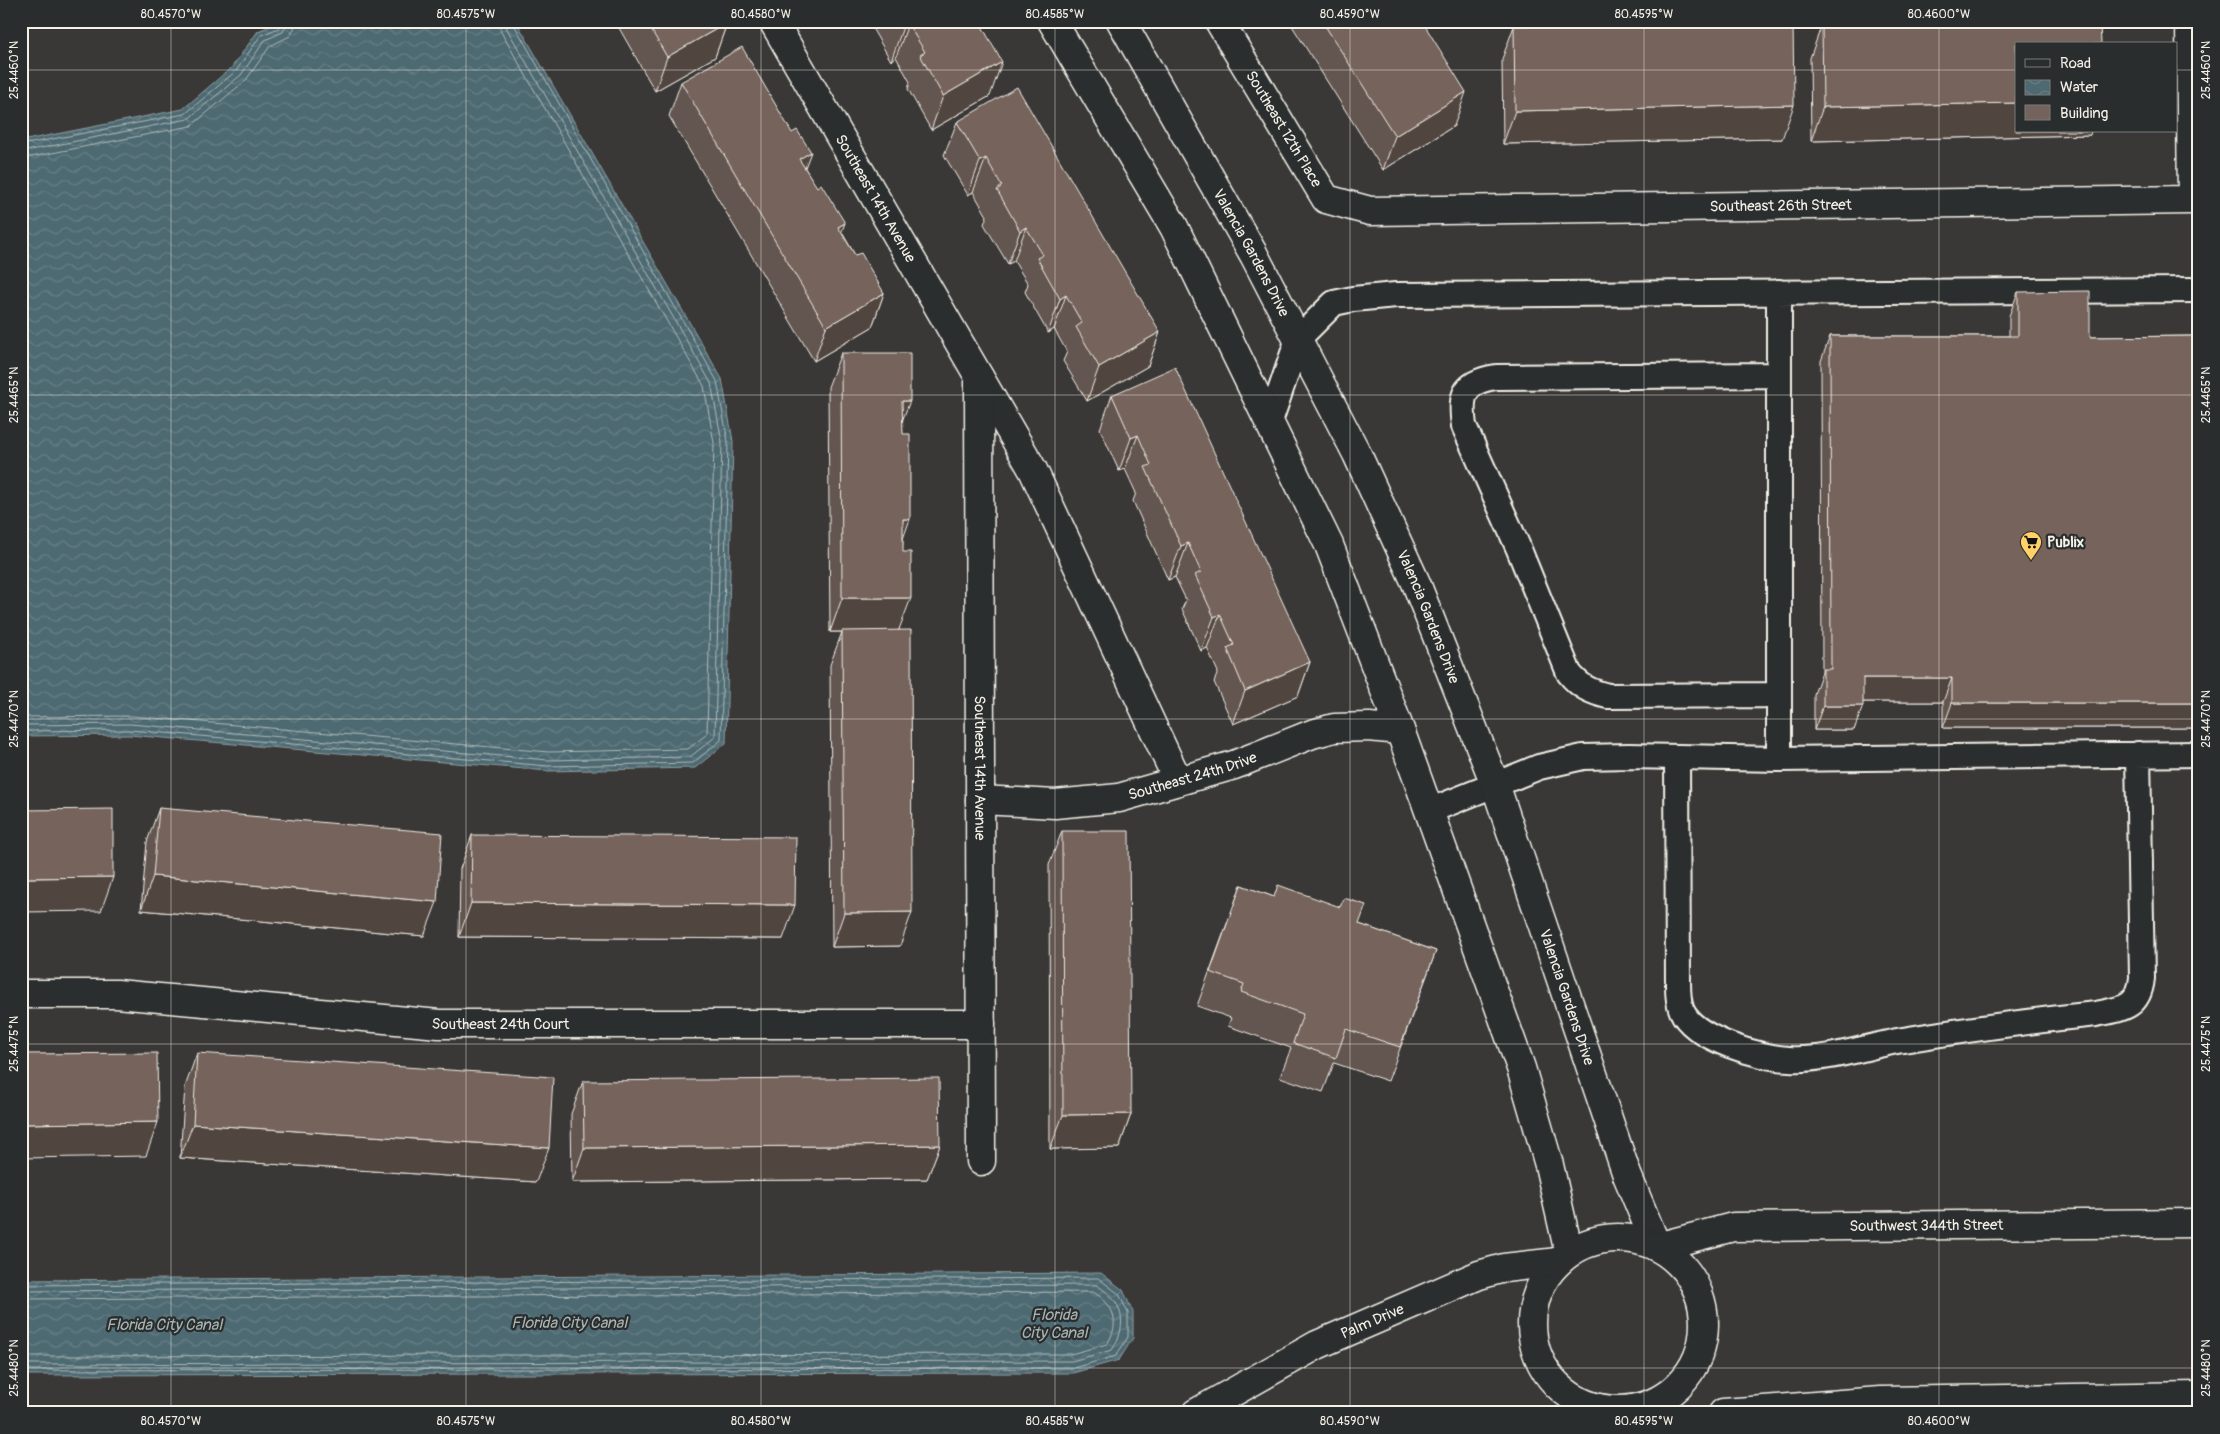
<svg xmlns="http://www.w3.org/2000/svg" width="2220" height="1434" font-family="Pangolin,sans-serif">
<defs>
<pattern id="water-waves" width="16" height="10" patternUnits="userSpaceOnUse" patternTransform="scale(1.25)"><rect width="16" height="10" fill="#4d6972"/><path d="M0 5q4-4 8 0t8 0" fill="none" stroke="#677f86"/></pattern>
</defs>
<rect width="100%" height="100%" fill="#393837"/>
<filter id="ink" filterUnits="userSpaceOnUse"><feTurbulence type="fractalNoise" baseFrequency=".02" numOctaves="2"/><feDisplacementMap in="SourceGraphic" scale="10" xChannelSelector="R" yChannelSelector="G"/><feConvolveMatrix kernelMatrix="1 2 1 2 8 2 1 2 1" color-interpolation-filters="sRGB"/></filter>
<g filter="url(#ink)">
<!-- water -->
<path fill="url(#water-waves)" stroke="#909fa1" d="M282 21H516L722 379 733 441 726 743 695 768 548 771 129 735 21 736V141L183 109 232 67 258 31Z
M1101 1273 1123 1290 1133 1312V1338L1119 1360 1073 1373 21 1375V1280Z"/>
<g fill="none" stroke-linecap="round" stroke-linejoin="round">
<!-- shore -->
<path stroke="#b1bbb9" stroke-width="1" d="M21 145 185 114 236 71 261 35 279 28 281 21
M21 152 188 119 241 75 265 40 283 32 288 21
M21 159 191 126 246 80 270 46 290 36 294 29 295 21
M21 717 131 716 549 752 688 749 707 734 714 443 704 386 501 32 498 21
M21 725 130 724 548 760 690 757 715 737 722 442 711 383 507 29 506 21
M21 731 130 730 548 766 693 763 721 740 728 442 717 381 512 21
M21 1285 1098 1278 1119 1294 1128 1313V1337L1116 1356 1073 1368 21 1370
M21 1291 1096 1285C1123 1300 1129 1324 1112 1350L1072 1361 21 1364
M21 1299 1093 1292C1114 1304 1121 1323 1107 1344L1071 1354 21 1356"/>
<!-- lane casing -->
<g stroke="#f4f1e8" stroke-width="28">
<path id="lane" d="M1779 292V759
M1778 375 1496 377C1463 382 1460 395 1464 426L1518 547 1569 673C1580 687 1591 692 1608 696L1779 695
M1270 421 1298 339 1334 303 1353 299 1396 295 2199 290
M1677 757 1678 981C1678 991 1678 1002 1682 1011 1694 1039 1761 1058 1789 1059 1825 1061 1862 1048 1897 1041 1962 1030 2030 1021 2096 1014 2122 1009 2139 1008 2142 978L2138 754
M1429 811 1539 767 1583 757 1629 756 1779 759 2199 754"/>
</g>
<!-- street casing -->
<g stroke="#f4f1e8" stroke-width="31">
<g id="street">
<path id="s1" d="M773 21 1033 470 1178 781"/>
<path d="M1052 21 1174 227 1329 545 1400 730 1521 1068 1549 1165 1569 1253"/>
<path id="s2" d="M1121 21 1254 255 1357 454 1416 583 1495 784 1627 1175 1657 1247"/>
<path id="s3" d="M1219 21 1326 199 1370 211 2192 200 2190 21"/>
<path id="s4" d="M979 377 981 1161"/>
<path id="s5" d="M980 800 1055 804 1119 798 1234 765 1312 734 1334 728 1369 727 1400 730"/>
<path id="s6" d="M21 994H117L439 1024H981"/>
</g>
</g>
<!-- secondary casing -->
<g stroke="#f4f1e8" stroke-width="31">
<g id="secondary">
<circle cx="1618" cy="1324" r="86"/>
<path id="s7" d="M1657 1247 1733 1227 2199 1223"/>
<path id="s8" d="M1196 1413 1317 1345 1479 1275 1504 1268 1558 1262"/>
<path d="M1723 1413 1880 1401 2199 1396"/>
</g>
</g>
<!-- lane -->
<use href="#lane" stroke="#2a2d2e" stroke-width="24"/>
<!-- street -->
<use href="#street" stroke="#2a2d2e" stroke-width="28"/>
<!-- secondary -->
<use href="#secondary" stroke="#2a2d2e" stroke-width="28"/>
</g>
<!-- wall -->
<path fill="#64554f" stroke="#f4f1e8" d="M615 21H726L727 23 715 57 655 91Z
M868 21H979L990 96 931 130 908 89 910 82 896 57 891 61Z
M1289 21H1422L1454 126 1383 170Z
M1822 24 2090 135 1811 141 1810 58Z
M1514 26 1782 139 1503 144 1502 59Z
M681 82 805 168 855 255 884 293 872 327 814 361 669 116Z
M957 122 1160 332 1148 366 1087 401 1063 361 1067 352 1054 329 1048 333 1025 292 1028 284 1014 261 1008 264 984 224 987 216 973 192 968 195 944 155Z
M2018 292 2090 337 2199 336V728H1943V702H1863L1854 730H1814V694L1822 672 1821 361 1830 336H2009V316Z
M841 353 902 421 903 538 899 630 900 946 832 947 830 665 842 632H830L828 387Z
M1112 395 1310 662 1298 696 1233 724 1214 682 1218 672 1207 648 1201 651 1182 609 1186 600 1175 577 1168 580 1133 501 1136 493 1125 469 1119 471 1100 429Z
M159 808 424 936 141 910 147 842Z
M1062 831 1131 1114 1119 1148 1050 1149 1049 865Z
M472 835 783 939 459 937 460 869Z
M1241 885 1274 897 1359 924 1436 951 1388 1081 1334 1063 1323 1092 1280 1077 1291 1048 1228 1026 1231 1018 1197 1006Z
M197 1053 536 1182 180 1158 185 1087Z
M583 1081 940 1145 927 1179 572 1182 571 1114Z"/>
<!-- shaded-wall -->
<path fill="#514540" stroke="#f4f1e8" d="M727 23 715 57 655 91 667 57Z
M908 24 896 57 891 61 903 27Z
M1002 62 990 96 931 130 943 96Z
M1466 92 1454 126 1383 170 1395 136Z
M2016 103V131H2091L2090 135 1811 141 1823 107Z
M1794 105 1782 139 1503 144 1515 111Z
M811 152 798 186 799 159Z
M986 158 973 192 968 195 980 161Z
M845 223 832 257 838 227Z
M1026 227 1014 261 1008 264 1020 231Z
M884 293 872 327 814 361 826 327Z
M1066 295 1054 329 1048 333 1060 299Z
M1160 332 1148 366 1087 401 1099 367Z
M902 401H910L897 434Z
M1138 435 1125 469 1119 471 1131 438Z
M903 519H910L898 553Z
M1188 543 1175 577 1168 580 1181 546Z
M842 598H911L898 632H830Z
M1220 614 1207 648 1201 651 1214 617Z
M1310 662 1298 696 1233 724 1245 691Z
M1863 678H1952L1943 702H1854Z
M1952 703H2199V728H1943Z
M1823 706H1863L1854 730H1814Z
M153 876 437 902 424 936 141 910Z
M113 877 101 911 21 912V878Z
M471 903 795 905 783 939 459 937Z
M912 912 900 946 832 947 844 913Z
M1131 1114 1119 1148 1050 1149 1063 1115Z
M158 1122 146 1156 21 1158V1124Z
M193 1124 549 1148 536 1182 180 1158Z
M940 1145 927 1179 572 1182 584 1148Z"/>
<!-- building -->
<path fill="#74635c" stroke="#f4f1e8" d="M646 21H726L727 23 667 57Z
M900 21H979L1002 62 943 96 920 55 925 52 908 24 903 27Z
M1322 21H1422L1466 92 1395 136Z
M1744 21H1793L1794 105 1515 111 1514 26Z
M1981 21H2100L2101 44H2016V103L1823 107 1822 24Z
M742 47 792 133 797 130 811 152 799 159 817 187 821 184 845 223 838 227 855 255 861 253 884 293 826 327 681 82Z
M1017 87 1160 332 1099 367 1076 327 1082 323 1066 295 1060 299 1037 258 1043 255 1026 227 1020 231 997 190 1002 186 986 158 980 161 957 122Z
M2090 291V337L2199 336V703H1952V678H1863V706H1823V669H1831L1830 336H2018V292Z
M841 353H910V401H902L903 434H910V519H903V552H911V598H842Z
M1175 367 1310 662 1245 691 1227 648 1234 645 1220 614 1214 617 1195 575 1201 572 1188 543 1181 546 1145 467 1151 465 1138 435 1131 438 1112 395Z
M911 630 912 912 844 913 842 631Z
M159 808 442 833 437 902 153 876Z
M113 809V877L21 878V810Z
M1062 831H1129L1131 1114 1063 1115Z
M472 835 796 837 795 905 471 903Z
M1241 885 1274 897 1278 885 1340 907 1344 898 1366 905 1359 924 1436 951 1400 1047 1346 1029 1336 1058 1293 1043 1303 1014 1241 992 1244 984 1210 972Z
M157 1053 158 1122 21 1124V1054Z
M197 1053 553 1077 549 1148 193 1124Z
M939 1078 940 1145 584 1148 583 1081Z"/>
</g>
<!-- ticks -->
<path fill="none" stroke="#f4f1e8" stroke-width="1" stroke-opacity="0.45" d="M171 21V1413M466 21V1413M761 21V1413M1055 21V1413M1350 21V1413M1644 21V1413M1939 21V1413M21 70H2016M2176 70H2199M21 395H2199M21 719H2199M21 1044H2199M21 1368H2199"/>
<!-- icons -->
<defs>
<g id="supermarket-pin" transform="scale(1.125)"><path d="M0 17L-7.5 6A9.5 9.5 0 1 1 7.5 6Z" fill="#ffd166" stroke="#2a2d2e"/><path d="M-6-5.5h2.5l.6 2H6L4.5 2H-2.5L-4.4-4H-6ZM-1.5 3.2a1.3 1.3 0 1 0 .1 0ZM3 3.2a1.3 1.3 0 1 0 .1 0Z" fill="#111"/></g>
</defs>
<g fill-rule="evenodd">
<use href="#supermarket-pin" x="2031" y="542"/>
</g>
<g text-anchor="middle" stroke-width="4.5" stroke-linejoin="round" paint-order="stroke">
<!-- street labels -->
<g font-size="15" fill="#f4f1e8" stroke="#2a2d2e">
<text dy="5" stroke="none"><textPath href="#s3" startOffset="126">Southeast 12th Place</textPath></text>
<text dy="5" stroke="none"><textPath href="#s1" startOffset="205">Southeast 14th Avenue</textPath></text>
<text dy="5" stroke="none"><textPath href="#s3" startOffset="664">Southeast 26th Street</textPath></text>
<text dy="5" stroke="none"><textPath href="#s2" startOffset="266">Valencia Gardens Drive</textPath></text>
<text dy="5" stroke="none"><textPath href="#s2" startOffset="671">Valencia Gardens Drive</textPath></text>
<text dy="5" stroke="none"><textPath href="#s4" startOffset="391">Southeast 14th Avenue</textPath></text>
<text dy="5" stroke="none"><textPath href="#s5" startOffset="216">Southeast 24th Drive</textPath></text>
<text dy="5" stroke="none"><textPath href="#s2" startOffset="1076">Valencia Gardens Drive</textPath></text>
<text dy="5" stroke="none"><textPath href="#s6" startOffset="481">Southeast 24th Court</textPath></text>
<text dy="5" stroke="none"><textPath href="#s7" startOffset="272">Southwest 344th Street</textPath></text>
<text dy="5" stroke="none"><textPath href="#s8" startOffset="199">Palm Drive</textPath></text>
</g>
<!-- poi labels -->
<g font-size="15" font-weight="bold" fill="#f4f1e8" stroke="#2a2d2e" text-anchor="start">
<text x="2047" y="547">Publix</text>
</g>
<!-- water labels -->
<g font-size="16" font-style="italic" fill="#a9b4b3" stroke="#2a2d2e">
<text x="1054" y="1320">Florida<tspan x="1054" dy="18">City Canal</tspan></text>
<text x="569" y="1328">Florida City Canal</text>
<text x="164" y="1330">Florida City Canal</text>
</g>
</g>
<!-- margin -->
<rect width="2220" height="1434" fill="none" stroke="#2a2d2e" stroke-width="55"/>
<!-- legend -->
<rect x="2015" y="42" width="162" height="90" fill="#2a2d2e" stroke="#7b7b78"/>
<rect x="2025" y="59" width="25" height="8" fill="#2a2d2e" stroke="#7b7b78"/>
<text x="2060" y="68" font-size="15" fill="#f4f1e8">Road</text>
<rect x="2025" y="80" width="25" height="15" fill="url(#water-waves)" stroke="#7b7b78"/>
<text x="2060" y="92" font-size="15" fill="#f4f1e8">Water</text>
<rect x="2025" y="105" width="25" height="15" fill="#74635c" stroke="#7b7b78"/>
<text x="2060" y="118" font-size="15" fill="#f4f1e8">Building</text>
<rect x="28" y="28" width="2164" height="1378" fill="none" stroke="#f4f1e8" stroke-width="2"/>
<g font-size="12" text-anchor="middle" fill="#f4f1e8">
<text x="171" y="18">80.4570°W</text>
<text x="466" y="18">80.4575°W</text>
<text x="761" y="18">80.4580°W</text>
<text x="1055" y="18">80.4585°W</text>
<text x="1350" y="18">80.4590°W</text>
<text x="1644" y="18">80.4595°W</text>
<text x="1939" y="18">80.4600°W</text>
<text transform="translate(2206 70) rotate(-90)" y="4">25.4460°N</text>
<text transform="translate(14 70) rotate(-90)" y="4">25.4460°N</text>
<text transform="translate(2206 395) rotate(-90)" y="4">25.4465°N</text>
<text transform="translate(14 395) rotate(-90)" y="4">25.4465°N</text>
<text transform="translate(2206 719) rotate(-90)" y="4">25.4470°N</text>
<text transform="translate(14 719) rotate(-90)" y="4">25.4470°N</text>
<text transform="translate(2206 1044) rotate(-90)" y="4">25.4475°N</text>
<text transform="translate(14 1044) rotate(-90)" y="4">25.4475°N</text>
<text transform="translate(2206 1368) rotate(-90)" y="4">25.4480°N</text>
<text transform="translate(14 1368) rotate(-90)" y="4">25.4480°N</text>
<text x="171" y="1425">80.4570°W</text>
<text x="466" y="1425">80.4575°W</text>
<text x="761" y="1425">80.4580°W</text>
<text x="1055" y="1425">80.4585°W</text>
<text x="1350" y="1425">80.4590°W</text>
<text x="1644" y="1425">80.4595°W</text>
<text x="1939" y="1425">80.4600°W</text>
</g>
</svg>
